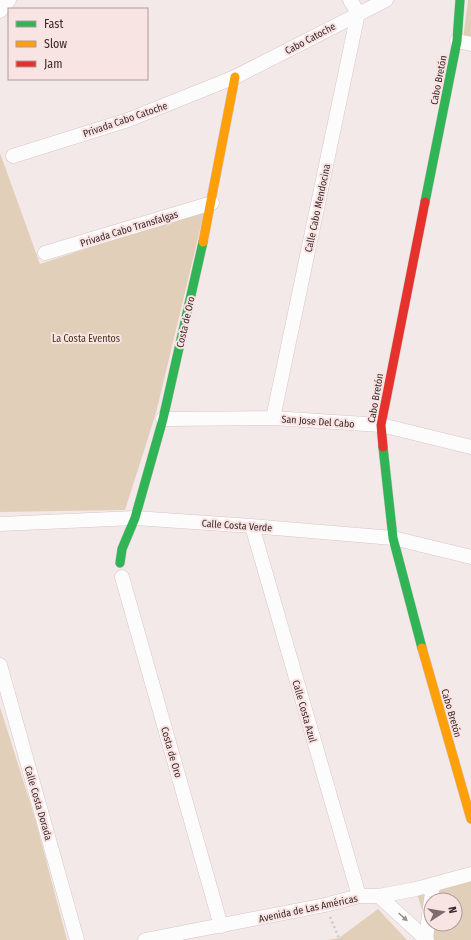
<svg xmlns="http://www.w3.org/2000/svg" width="471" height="940" font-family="'Fira Sans Condensed',sans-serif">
<rect width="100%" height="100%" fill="#f4e9e9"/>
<!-- green -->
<path fill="#e2cfb9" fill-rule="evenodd" d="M468 0H471V41L463 39Z
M0 153 40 264 205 209 156 413 125 510 0 512Z
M0 707 35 818 67 940H0Z
M471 878V940H432L416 891ZM431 900H455V924H431Z
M378 909 407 940H328L339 938Z"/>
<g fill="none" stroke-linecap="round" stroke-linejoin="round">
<!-- street casing -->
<g stroke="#d4c6c6" stroke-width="15">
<path id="street" d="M0 11 9 0
M457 41 471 44
M13 156 128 120 235 77 386 0
M45 253 212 203
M273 418 358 13 350 0
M163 419 273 418 381 425 471 447
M0 524 135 518 252 526 393 538 471 557
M252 526 359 896
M122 577 221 926
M0 665 77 940
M379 896 427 940
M426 938 433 885
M145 940 325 905 359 896H379L416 889 471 874"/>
</g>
<!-- fast casing -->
<g stroke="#d4c6c6" stroke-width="10">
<path id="fast" d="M425 202 457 41 460 0
M383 447 393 538 422 648
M120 563 122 549 135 518 163 419 203 242"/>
</g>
<!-- slow casing -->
<g stroke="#d4c6c6" stroke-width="10">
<path id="slow" d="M203 242 235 77
M422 648 471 819"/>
</g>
<!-- jam casing -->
<g stroke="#d4c6c6" stroke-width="10">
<path id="jam" d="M383 447 381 425 425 202"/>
</g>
<!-- path -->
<path stroke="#cfc9c9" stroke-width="2.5" stroke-dasharray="2 3" stroke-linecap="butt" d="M330 917 339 938 344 940"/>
<!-- street -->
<use href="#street" stroke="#fdfcfc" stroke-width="14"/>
<!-- fast -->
<use href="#fast" stroke="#30b455" stroke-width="9"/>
<!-- slow -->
<use href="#slow" stroke="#ff9f0a" stroke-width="9"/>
<!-- jam -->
<use href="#jam" stroke="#e5322d" stroke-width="9"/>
</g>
<!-- one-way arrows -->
<defs><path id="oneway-solid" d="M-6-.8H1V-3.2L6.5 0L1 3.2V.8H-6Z"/></defs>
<use fill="#9d9293" href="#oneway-solid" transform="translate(403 917) rotate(42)"/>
<g text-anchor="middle" stroke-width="4" stroke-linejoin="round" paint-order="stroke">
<!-- street labels -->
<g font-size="10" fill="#3d292a" stroke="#f9e4e4">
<text transform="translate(310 38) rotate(-28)" y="4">Cabo Catoche</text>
<text transform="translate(438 80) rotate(-79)" y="4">Cabo Bretón</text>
<text transform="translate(125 119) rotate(-19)" y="4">Privada Cabo Catoche</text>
<text transform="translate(317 208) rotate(-78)" y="4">Calle Cabo Mendocina</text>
<text transform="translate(129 228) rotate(-17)" y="4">Privada Cabo Transfalgas</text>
<text transform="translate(185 322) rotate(-77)" y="4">Costa de Oro</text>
<text transform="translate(375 398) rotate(-80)" y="4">Cabo Bretón</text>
<text transform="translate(318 421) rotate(4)" y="4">San Jose Del Cabo</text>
<text transform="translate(237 525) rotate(4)" y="4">Calle Costa Verde</text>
<text transform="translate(305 711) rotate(74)" y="4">Calle Costa Azul</text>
<text transform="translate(452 713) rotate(74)" y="4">Cabo Bretón</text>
<text transform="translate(172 752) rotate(74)" y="4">Costa de Oro</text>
<text transform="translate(39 803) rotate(74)" y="4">Calle Costa Dorada</text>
<text transform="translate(308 908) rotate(-12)" y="4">Avenida de Las Américas</text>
</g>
<!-- park labels -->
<g font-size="10" fill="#453317" stroke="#f9e4e4">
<text x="86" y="342">La Costa Eventos</text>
</g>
</g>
<!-- legend -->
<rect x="8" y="8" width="140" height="72" fill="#f9e4e4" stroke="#ae999a"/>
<rect x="16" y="21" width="20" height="6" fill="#30b455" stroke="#ae999a"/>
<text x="44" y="28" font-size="12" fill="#3d292a">Fast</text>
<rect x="16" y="41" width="20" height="6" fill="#ff9f0a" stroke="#ae999a"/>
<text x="44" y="48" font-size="12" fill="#3d292a">Slow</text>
<rect x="16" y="61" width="20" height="6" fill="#e5322d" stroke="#ae999a"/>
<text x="44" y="68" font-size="12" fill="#3d292a">Jam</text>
<!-- north arrow -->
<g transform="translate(443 912) rotate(78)"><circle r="19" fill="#f9e4e4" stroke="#ae999a"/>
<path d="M0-3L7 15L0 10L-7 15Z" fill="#7d6c6d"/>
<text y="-6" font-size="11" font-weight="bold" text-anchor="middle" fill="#3d292a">N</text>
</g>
</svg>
